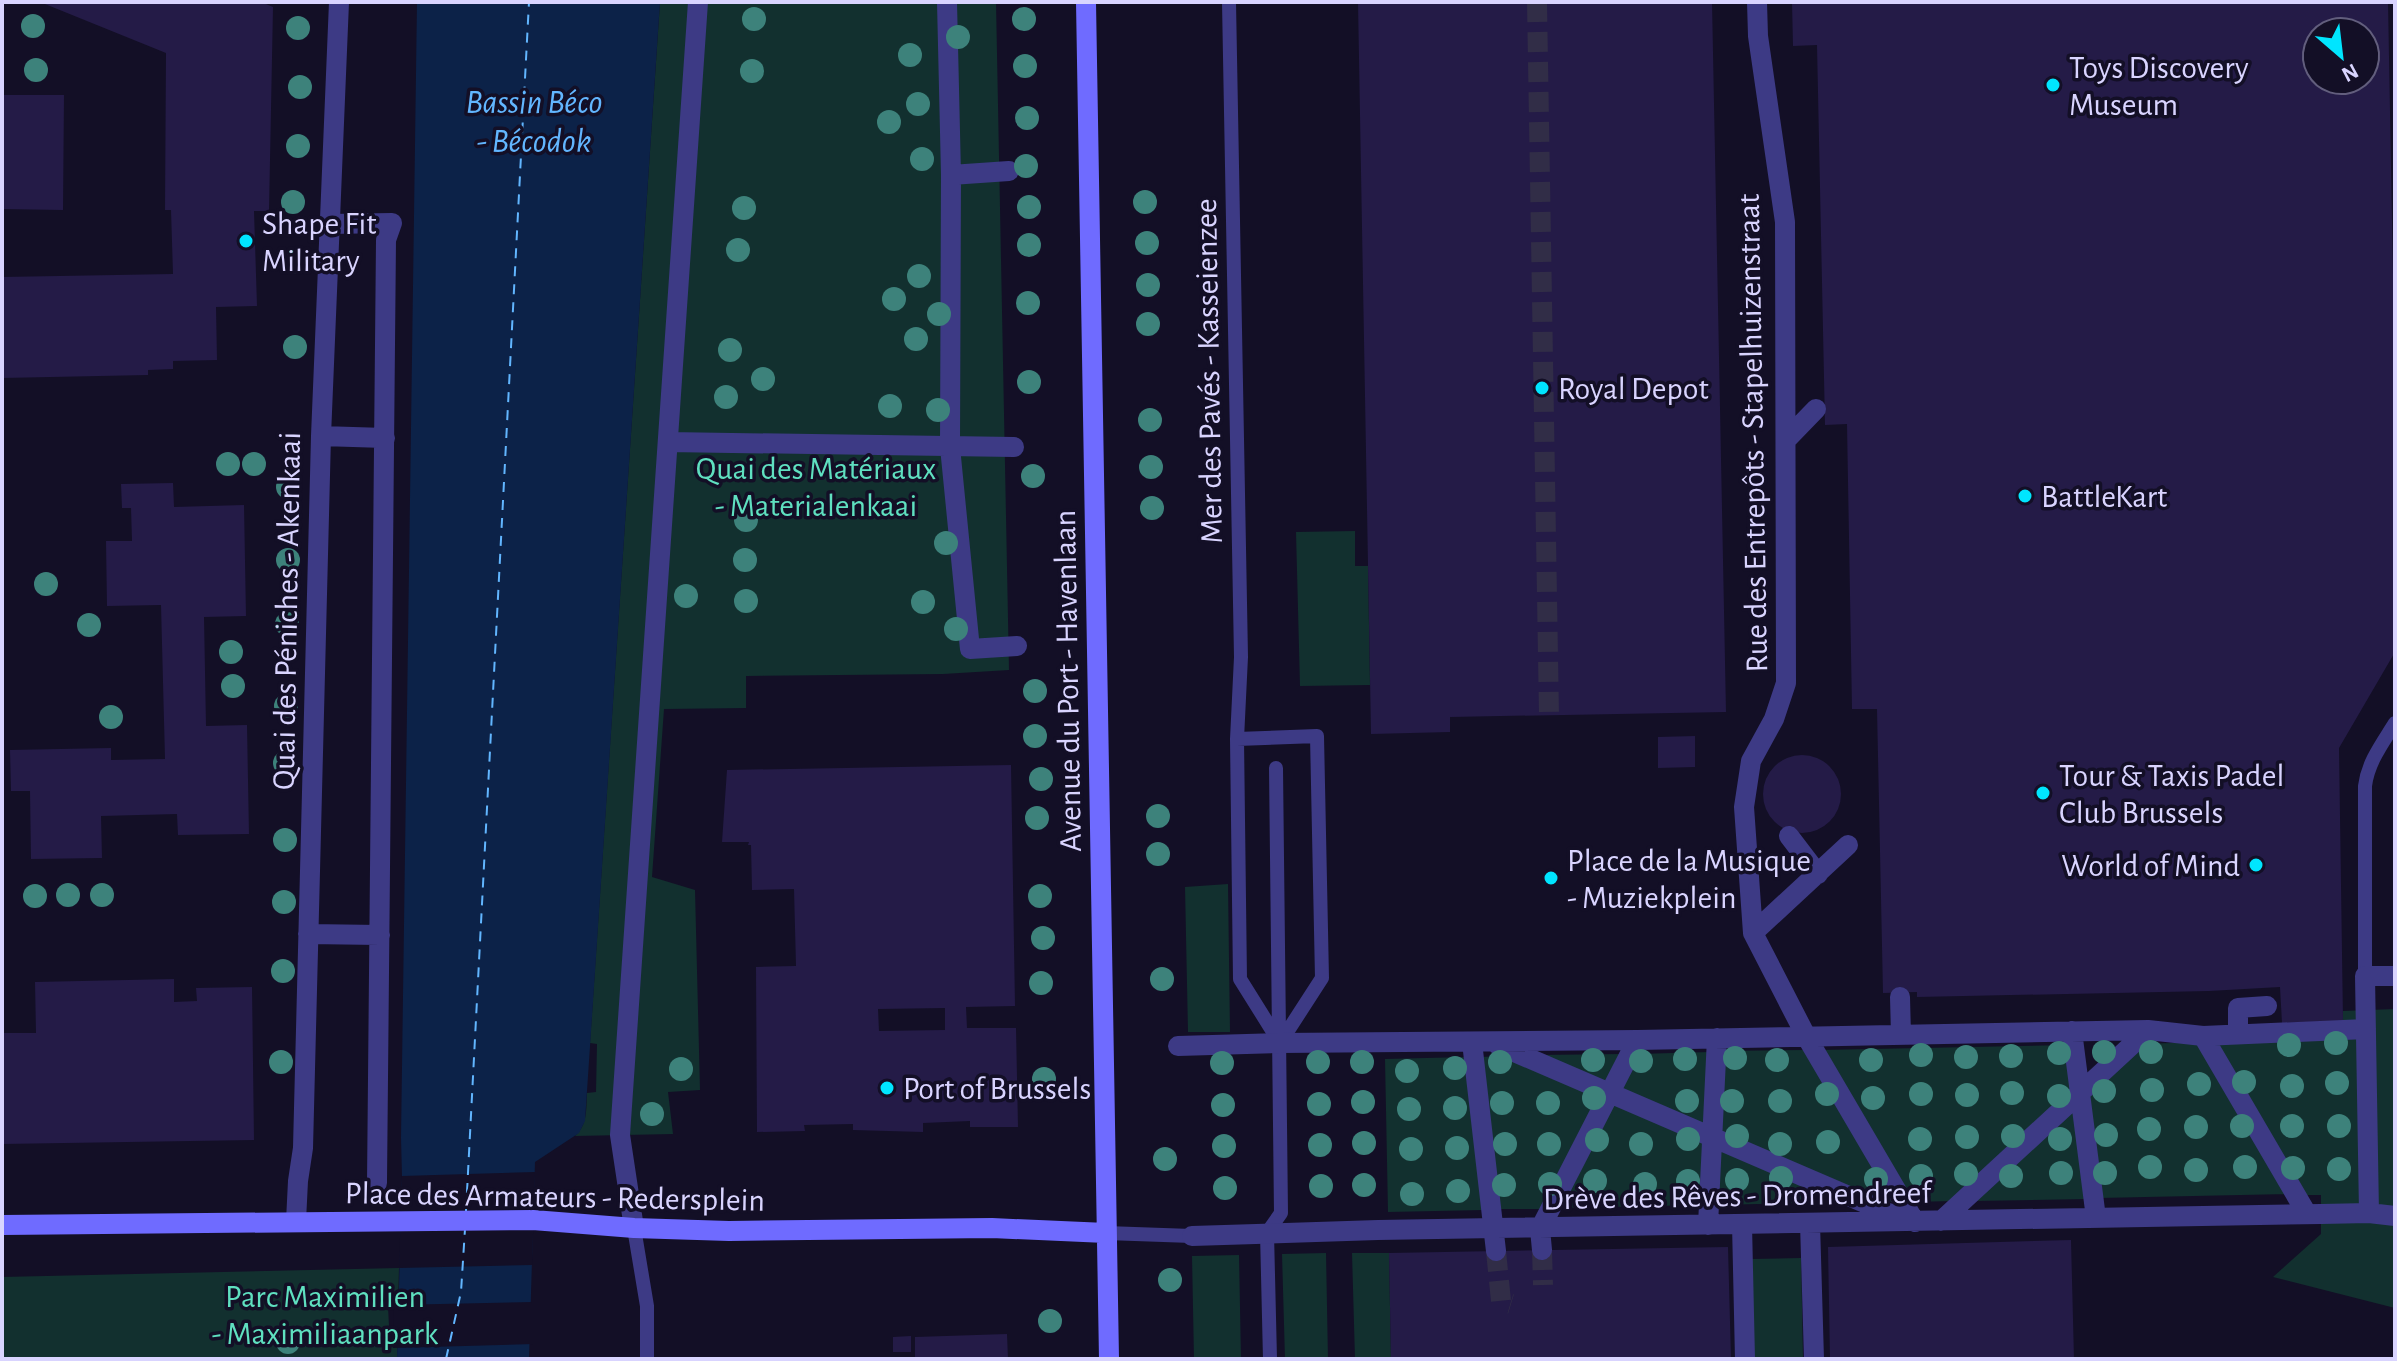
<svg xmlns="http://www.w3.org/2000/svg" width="2397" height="1361" font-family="'Alegreya Sans',sans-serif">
<rect width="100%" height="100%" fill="#130f26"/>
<!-- green -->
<path fill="#12302f" d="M660 2H996L1009 670 943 674 746 676V708L664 709 652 877 695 890 700 1090 668 1092 673 1134 575 1136C588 1124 586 1109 587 1093L596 1092 597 1044 590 1043Z
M1355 531V566H1368L1370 685 1300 686 1296 532Z
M1228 884 1230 1032H1188L1185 887Z
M2395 1009V1308L2273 1277 2321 1234V1195H2302L2213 1043 2343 1021V1011Z
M2201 1042 2288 1194 2099 1198 2087 1094 2141 1044Z
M2070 1045 2075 1089 1953 1201 1910 1202 1821 1050Z
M1806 1050 1896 1202 1878 1201 1718 1132 1721 1051Z
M1710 1052 1706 1128 1618 1090 1637 1054Z
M1624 1054 1606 1086 1535 1055Z
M1506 1056 1601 1095 1543 1209H1496L1479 1057Z
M1467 1057 1484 1210 1388 1212 1385 1059Z
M1613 1101 1705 1141 1702 1205 1557 1208Z
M2076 1103 2088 1199 1971 1201Z
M1717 1145 1852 1202 1714 1205Z
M1326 1253 1328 1359H1285L1282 1254Z
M1352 1253H1389L1391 1359H1355Z
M1239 1255 1241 1359H1194L1192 1256Z
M1801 1258 1803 1359H1754L1752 1259Z
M399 1268 398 1305 388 1306 390 1347H397V1359H2V1277Z"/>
<!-- water -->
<path fill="#0c2248" d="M417 2H660L585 1121 579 1133 535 1162 529 1359H397L402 1176 401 1138Z"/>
<!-- pier -->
<path fill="#130f26" d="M535 1172 532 1265 399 1268 402 1176Z
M534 1302V1344L393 1348 394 1305Z"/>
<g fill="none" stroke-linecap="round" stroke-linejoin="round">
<!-- ferry -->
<path stroke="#62b6ff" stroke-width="2" stroke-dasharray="10 8" stroke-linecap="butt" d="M466 1211 529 2
M446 1359 461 1292 465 1229"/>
</g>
<!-- building -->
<path fill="#241b47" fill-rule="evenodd" d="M40 2H261L273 7 269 211H254L257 306 216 307 217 360 173 361V369L148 370V375L2 378V277L173 274 171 210H165L166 53Z
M1358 2H1712L1726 712 1450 717V732L1371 734Z
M1792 2H2388L2395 384V652L2339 748 2343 1021 2282 1023 2280 987 2209 991 1917 997V992L1883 993 1877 709H1852L1847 424 1825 425 1817 45 1793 46ZM2317 32H2365V80H2317Z
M2 95H64L63 210 2 209Z
M173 483 174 507 244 505 246 616 204 617 206 726 247 725 249 834 178 835 177 814 101 816 102 858 31 859 30 791H11L10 750 111 748V760L165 759 161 605 107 606 106 541H132L131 508H122L121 484Z
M1695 736V767L1658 768V737Z
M1763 794a39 39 0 1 1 78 0a39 39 0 1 1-78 0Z
M1011 765 1015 1006 966 1007 967 1028H1016L1018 1127H970V1121L923 1123V1132L853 1130V1124L804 1125 805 1131 757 1132 756 967 796 966 794 889 752 890 751 845H748L749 842H722L727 770ZM945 1008V1030L879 1031 878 1009Z
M174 979V1002L197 1001 196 988 252 987 254 1140 2 1144V1033H36L35 982Z
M2071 1240 2074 1359H1830L1828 1247Z
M1728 1247 1731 1359H1391L1389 1253Z
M1007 1334 1008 1359H915V1337Z
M911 1336V1352H893V1337Z"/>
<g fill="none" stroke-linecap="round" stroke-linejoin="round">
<!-- street-tunnel -->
<path stroke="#312d47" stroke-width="20" stroke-dasharray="20 10" stroke-linecap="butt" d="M1537 2 1549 715
M1542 1250 1543 1285
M1496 1251 1501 1301 1511 1304"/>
<!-- lane -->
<path stroke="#3d3a85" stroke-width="14" d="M1229 2 1241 657 1237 739 1240 979 1280 1043
M1237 739 1317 736 1322 978 1280 1043
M2365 976V786C2368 762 2382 744 2395 723
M634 1228 647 1306V1359
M1106 1233 1192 1236
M1270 1359 1267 1233 1281 1213 1276 768"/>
<!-- street -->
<path stroke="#3d3a85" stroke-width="20" d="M947 2 951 175 950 447 970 649 1017 646
M1757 2 1758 36 1785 222 1786 683 1774 719 1751 761 1744 807 1753 933 1806 1036 1915 1222
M951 175 1009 171
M330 224 392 223 386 240 377 1183
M321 436 385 438
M1786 440 1816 409
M668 442 1014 447
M1789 836 1818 874
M1753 933 1848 845
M308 934 380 935
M1900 997 1901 1035
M2072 1031 2096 1218
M2238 1034V1008L2267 1006
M2203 1036 2307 1214
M1472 1042 1496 1251
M1498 1045 1902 1219
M1178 1046 1280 1043 1637 1040 2148 1030 2203 1036 2366 1029
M2369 1213 2365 976H2395
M296 1221 298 1181 303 1148 321 436 339 2
M1941 1221 2148 1030
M1810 1223 1814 1359
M1742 1224 1745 1359
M1708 1225 1717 1038
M634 1228 620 1135 698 2
M1192 1236 1378 1230 2321 1214 2369 1213 2395 1216
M1542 1250 1540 1229 1637 1040"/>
<!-- secondary -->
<path stroke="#6f6bff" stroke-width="20" d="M1086 2 1109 1359
M2 1225 533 1220 634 1228 729 1231 992 1228 1106 1233"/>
</g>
<!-- trees -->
<g fill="#3d827b">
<circle cx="754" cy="19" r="12"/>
<circle cx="1024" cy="19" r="12"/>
<circle cx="33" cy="26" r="12"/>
<circle cx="298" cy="28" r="12"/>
<circle cx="958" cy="37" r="12"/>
<circle cx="910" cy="55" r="12"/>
<circle cx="1025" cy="66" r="12"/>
<circle cx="36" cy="70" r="12"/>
<circle cx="752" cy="71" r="12"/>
<circle cx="300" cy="87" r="12"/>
<circle cx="918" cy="104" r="12"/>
<circle cx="1027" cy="118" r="12"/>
<circle cx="889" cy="122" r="12"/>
<circle cx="298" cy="146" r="12"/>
<circle cx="922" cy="159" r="12"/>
<circle cx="1026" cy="166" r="12"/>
<circle cx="293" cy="202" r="12"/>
<circle cx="1145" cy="202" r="12"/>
<circle cx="1029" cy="207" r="12"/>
<circle cx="744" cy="208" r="12"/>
<circle cx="1147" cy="243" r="12"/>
<circle cx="1029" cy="245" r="12"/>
<circle cx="738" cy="250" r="12"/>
<circle cx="293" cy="262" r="12"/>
<circle cx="919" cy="276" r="12"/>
<circle cx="1148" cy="285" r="12"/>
<circle cx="894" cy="299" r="12"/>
<circle cx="1028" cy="303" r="12"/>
<circle cx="939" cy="314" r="12"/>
<circle cx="1148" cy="324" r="12"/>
<circle cx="916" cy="339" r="12"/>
<circle cx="295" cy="347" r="12"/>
<circle cx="730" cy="350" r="12"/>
<circle cx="763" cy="379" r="12"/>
<circle cx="1029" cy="382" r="12"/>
<circle cx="726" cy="397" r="12"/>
<circle cx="890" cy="406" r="12"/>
<circle cx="938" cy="410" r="12"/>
<circle cx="1150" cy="420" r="12"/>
<circle cx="228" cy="464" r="12"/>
<circle cx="254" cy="464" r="12"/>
<circle cx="1151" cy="467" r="12"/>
<circle cx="1033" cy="476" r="12"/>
<circle cx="288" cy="487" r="12"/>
<circle cx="1152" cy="508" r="12"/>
<circle cx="746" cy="520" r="12"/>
<circle cx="946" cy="543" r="12"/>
<circle cx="288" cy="560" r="12"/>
<circle cx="745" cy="560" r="12"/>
<circle cx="46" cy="584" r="12"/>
<circle cx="686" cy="596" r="12"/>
<circle cx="746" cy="601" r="12"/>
<circle cx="923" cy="602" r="12"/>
<circle cx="287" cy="624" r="12"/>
<circle cx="89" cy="625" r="12"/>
<circle cx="956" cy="629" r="12"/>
<circle cx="231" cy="652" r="12"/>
<circle cx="233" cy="686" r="12"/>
<circle cx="1035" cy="691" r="12"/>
<circle cx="286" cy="706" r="12"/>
<circle cx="111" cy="717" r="12"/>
<circle cx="1035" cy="736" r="12"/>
<circle cx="285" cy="763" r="12"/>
<circle cx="1041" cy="779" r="12"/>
<circle cx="1158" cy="816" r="12"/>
<circle cx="1037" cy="818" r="12"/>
<circle cx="285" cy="840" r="12"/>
<circle cx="1158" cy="854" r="12"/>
<circle cx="68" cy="895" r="12"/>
<circle cx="102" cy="895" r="12"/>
<circle cx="35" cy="896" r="12"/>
<circle cx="1040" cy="896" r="12"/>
<circle cx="284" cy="902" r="12"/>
<circle cx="1043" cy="938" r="12"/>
<circle cx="283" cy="971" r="12"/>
<circle cx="1162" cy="979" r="12"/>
<circle cx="1041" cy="983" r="12"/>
<circle cx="2336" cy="1043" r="12"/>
<circle cx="2289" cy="1045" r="12"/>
<circle cx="2104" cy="1052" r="12"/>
<circle cx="2151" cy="1052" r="12"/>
<circle cx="2059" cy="1053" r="12"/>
<circle cx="1921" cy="1055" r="12"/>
<circle cx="2011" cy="1056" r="12"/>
<circle cx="1966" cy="1057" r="12"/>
<circle cx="1735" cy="1058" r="12"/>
<circle cx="1685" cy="1059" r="12"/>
<circle cx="1593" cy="1060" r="12"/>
<circle cx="1777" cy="1060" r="12"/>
<circle cx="1871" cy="1060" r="12"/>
<circle cx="1641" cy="1061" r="12"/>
<circle cx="281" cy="1062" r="12"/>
<circle cx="1318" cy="1062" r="12"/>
<circle cx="1362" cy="1062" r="12"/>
<circle cx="1500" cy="1062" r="12"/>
<circle cx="1222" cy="1063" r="12"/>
<circle cx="1455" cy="1068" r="12"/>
<circle cx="681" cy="1069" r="12"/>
<circle cx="1407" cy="1071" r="12"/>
<circle cx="1044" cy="1079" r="12"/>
<circle cx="2244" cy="1082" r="12"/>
<circle cx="2337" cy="1083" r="12"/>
<circle cx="2199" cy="1084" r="12"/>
<circle cx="2292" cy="1086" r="12"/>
<circle cx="2152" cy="1090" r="12"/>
<circle cx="2104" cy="1091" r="12"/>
<circle cx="2012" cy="1093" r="12"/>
<circle cx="1827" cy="1094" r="12"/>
<circle cx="1921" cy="1094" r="12"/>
<circle cx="1967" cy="1095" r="12"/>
<circle cx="2059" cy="1096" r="12"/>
<circle cx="1594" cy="1098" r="12"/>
<circle cx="1873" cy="1098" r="12"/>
<circle cx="1687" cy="1101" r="12"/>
<circle cx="1732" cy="1101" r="12"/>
<circle cx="1780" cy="1101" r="12"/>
<circle cx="1363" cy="1102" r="12"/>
<circle cx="1502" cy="1103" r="12"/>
<circle cx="1548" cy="1103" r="12"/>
<circle cx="1319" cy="1104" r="12"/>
<circle cx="1223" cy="1105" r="12"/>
<circle cx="1455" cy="1108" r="12"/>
<circle cx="1409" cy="1109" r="12"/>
<circle cx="652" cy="1114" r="12"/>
<circle cx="2242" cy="1126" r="12"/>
<circle cx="2292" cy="1126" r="12"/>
<circle cx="2339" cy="1126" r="12"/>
<circle cx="2196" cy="1127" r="12"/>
<circle cx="2149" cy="1129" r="12"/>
<circle cx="2106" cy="1135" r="12"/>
<circle cx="1737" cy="1136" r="12"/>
<circle cx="2013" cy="1136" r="12"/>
<circle cx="1967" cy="1137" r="12"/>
<circle cx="1688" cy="1139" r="12"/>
<circle cx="1920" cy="1139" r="12"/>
<circle cx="2060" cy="1139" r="12"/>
<circle cx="1597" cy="1140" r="12"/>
<circle cx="1828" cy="1142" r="12"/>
<circle cx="1364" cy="1143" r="12"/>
<circle cx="1505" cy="1144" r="12"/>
<circle cx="1549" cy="1144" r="12"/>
<circle cx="1641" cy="1144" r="12"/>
<circle cx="1780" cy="1144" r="12"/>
<circle cx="1320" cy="1145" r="12"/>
<circle cx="1224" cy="1146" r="12"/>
<circle cx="1457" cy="1148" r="12"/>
<circle cx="1411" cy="1149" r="12"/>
<circle cx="1165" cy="1159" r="12"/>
<circle cx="2150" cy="1167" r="12"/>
<circle cx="2245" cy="1167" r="12"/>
<circle cx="2293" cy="1168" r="12"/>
<circle cx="2339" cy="1169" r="12"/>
<circle cx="2196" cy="1170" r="12"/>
<circle cx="2061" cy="1173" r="12"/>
<circle cx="2105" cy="1173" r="12"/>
<circle cx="1966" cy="1174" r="12"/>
<circle cx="1921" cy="1176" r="12"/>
<circle cx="2011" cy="1176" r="12"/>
<circle cx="1781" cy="1178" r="12"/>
<circle cx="1876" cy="1179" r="12"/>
<circle cx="1737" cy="1180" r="12"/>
<circle cx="1595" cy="1181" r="12"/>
<circle cx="1688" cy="1181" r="12"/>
<circle cx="1550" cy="1184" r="12"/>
<circle cx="1645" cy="1184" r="12"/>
<circle cx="1364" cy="1185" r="12"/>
<circle cx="1504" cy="1185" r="12"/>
<circle cx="1321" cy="1186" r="12"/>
<circle cx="1225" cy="1188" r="12"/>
<circle cx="1458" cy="1191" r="12"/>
<circle cx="1412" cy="1194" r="12"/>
<circle cx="1170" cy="1280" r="12"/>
<circle cx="1050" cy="1321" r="12"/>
<circle cx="288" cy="1342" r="12"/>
</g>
<!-- markers -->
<g fill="#00e5ff" stroke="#130f26" stroke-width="3">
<circle cx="2053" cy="85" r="8"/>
<circle cx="246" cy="241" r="8"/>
<circle cx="1542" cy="388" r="8"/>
<circle cx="2025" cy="496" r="8"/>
<circle cx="2043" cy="793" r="8"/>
<circle cx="2256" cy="865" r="8"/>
<circle cx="1551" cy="878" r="8"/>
<circle cx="887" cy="1088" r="8"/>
</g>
<g text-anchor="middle" stroke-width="7" stroke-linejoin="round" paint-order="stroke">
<!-- poi labels -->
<g font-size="32" fill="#d9d4ff" stroke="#130f26" text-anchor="start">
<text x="2069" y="78">Toys Discovery<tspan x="2069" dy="37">Museum</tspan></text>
<text x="262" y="234">Shape Fit<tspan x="262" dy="37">Military</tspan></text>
<text x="1558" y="399">Royal Depot</text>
<text x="2041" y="507">BattleKart</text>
<text x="2059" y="786">Tour &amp; Taxis Padel<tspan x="2059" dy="37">Club Brussels</tspan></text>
<text x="1567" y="871">Place de la Musique<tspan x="1567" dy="37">- Muziekplein</tspan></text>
<text x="2240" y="876" text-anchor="end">World of Mind</text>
<text x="903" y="1099">Port of Brussels</text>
</g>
<!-- street labels -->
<g font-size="32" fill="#d9d4ff" stroke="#130f26">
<text transform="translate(1208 371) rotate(-91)" y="11">Mer des Pavés - Kasseienzee</text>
<text transform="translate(1752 433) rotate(-91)" y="11">Rue des Entrepôts - Stapelhuizenstraat</text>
<text transform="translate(286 611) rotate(-89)" y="11">Quai des Péniches - Akenkaai</text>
<text transform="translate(1067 681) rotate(-91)" y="11">Avenue du Port - Havenlaan</text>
<text transform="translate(1737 1195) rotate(-1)" y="11">Drève des Rêves - Dromendreef</text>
<text transform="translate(555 1196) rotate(1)" y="11">Place des Armateurs - Redersplein</text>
</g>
<!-- park labels -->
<g font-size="32" fill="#5fe0c0" stroke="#130f26">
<text x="816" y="479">Quai des Matériaux<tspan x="816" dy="37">- Materialenkaai</tspan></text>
<text x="325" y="1307">Parc Maximilien<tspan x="325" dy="37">- Maximiliaanpark</tspan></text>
</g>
<!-- water labels -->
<g font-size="34" font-style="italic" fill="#62b6ff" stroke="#130f26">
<text x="534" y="113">Bassin Béco<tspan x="534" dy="39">- Bécodok</tspan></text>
</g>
</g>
<!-- border -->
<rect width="2397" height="1361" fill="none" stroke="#d9d4ff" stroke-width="8"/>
<!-- north arrow -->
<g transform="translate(2341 56) rotate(152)"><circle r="38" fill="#130f26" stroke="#625e7d" stroke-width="2"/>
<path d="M0-6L14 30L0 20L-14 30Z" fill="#00e5ff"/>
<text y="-12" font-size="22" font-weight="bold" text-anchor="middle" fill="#d9d4ff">N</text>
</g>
</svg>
